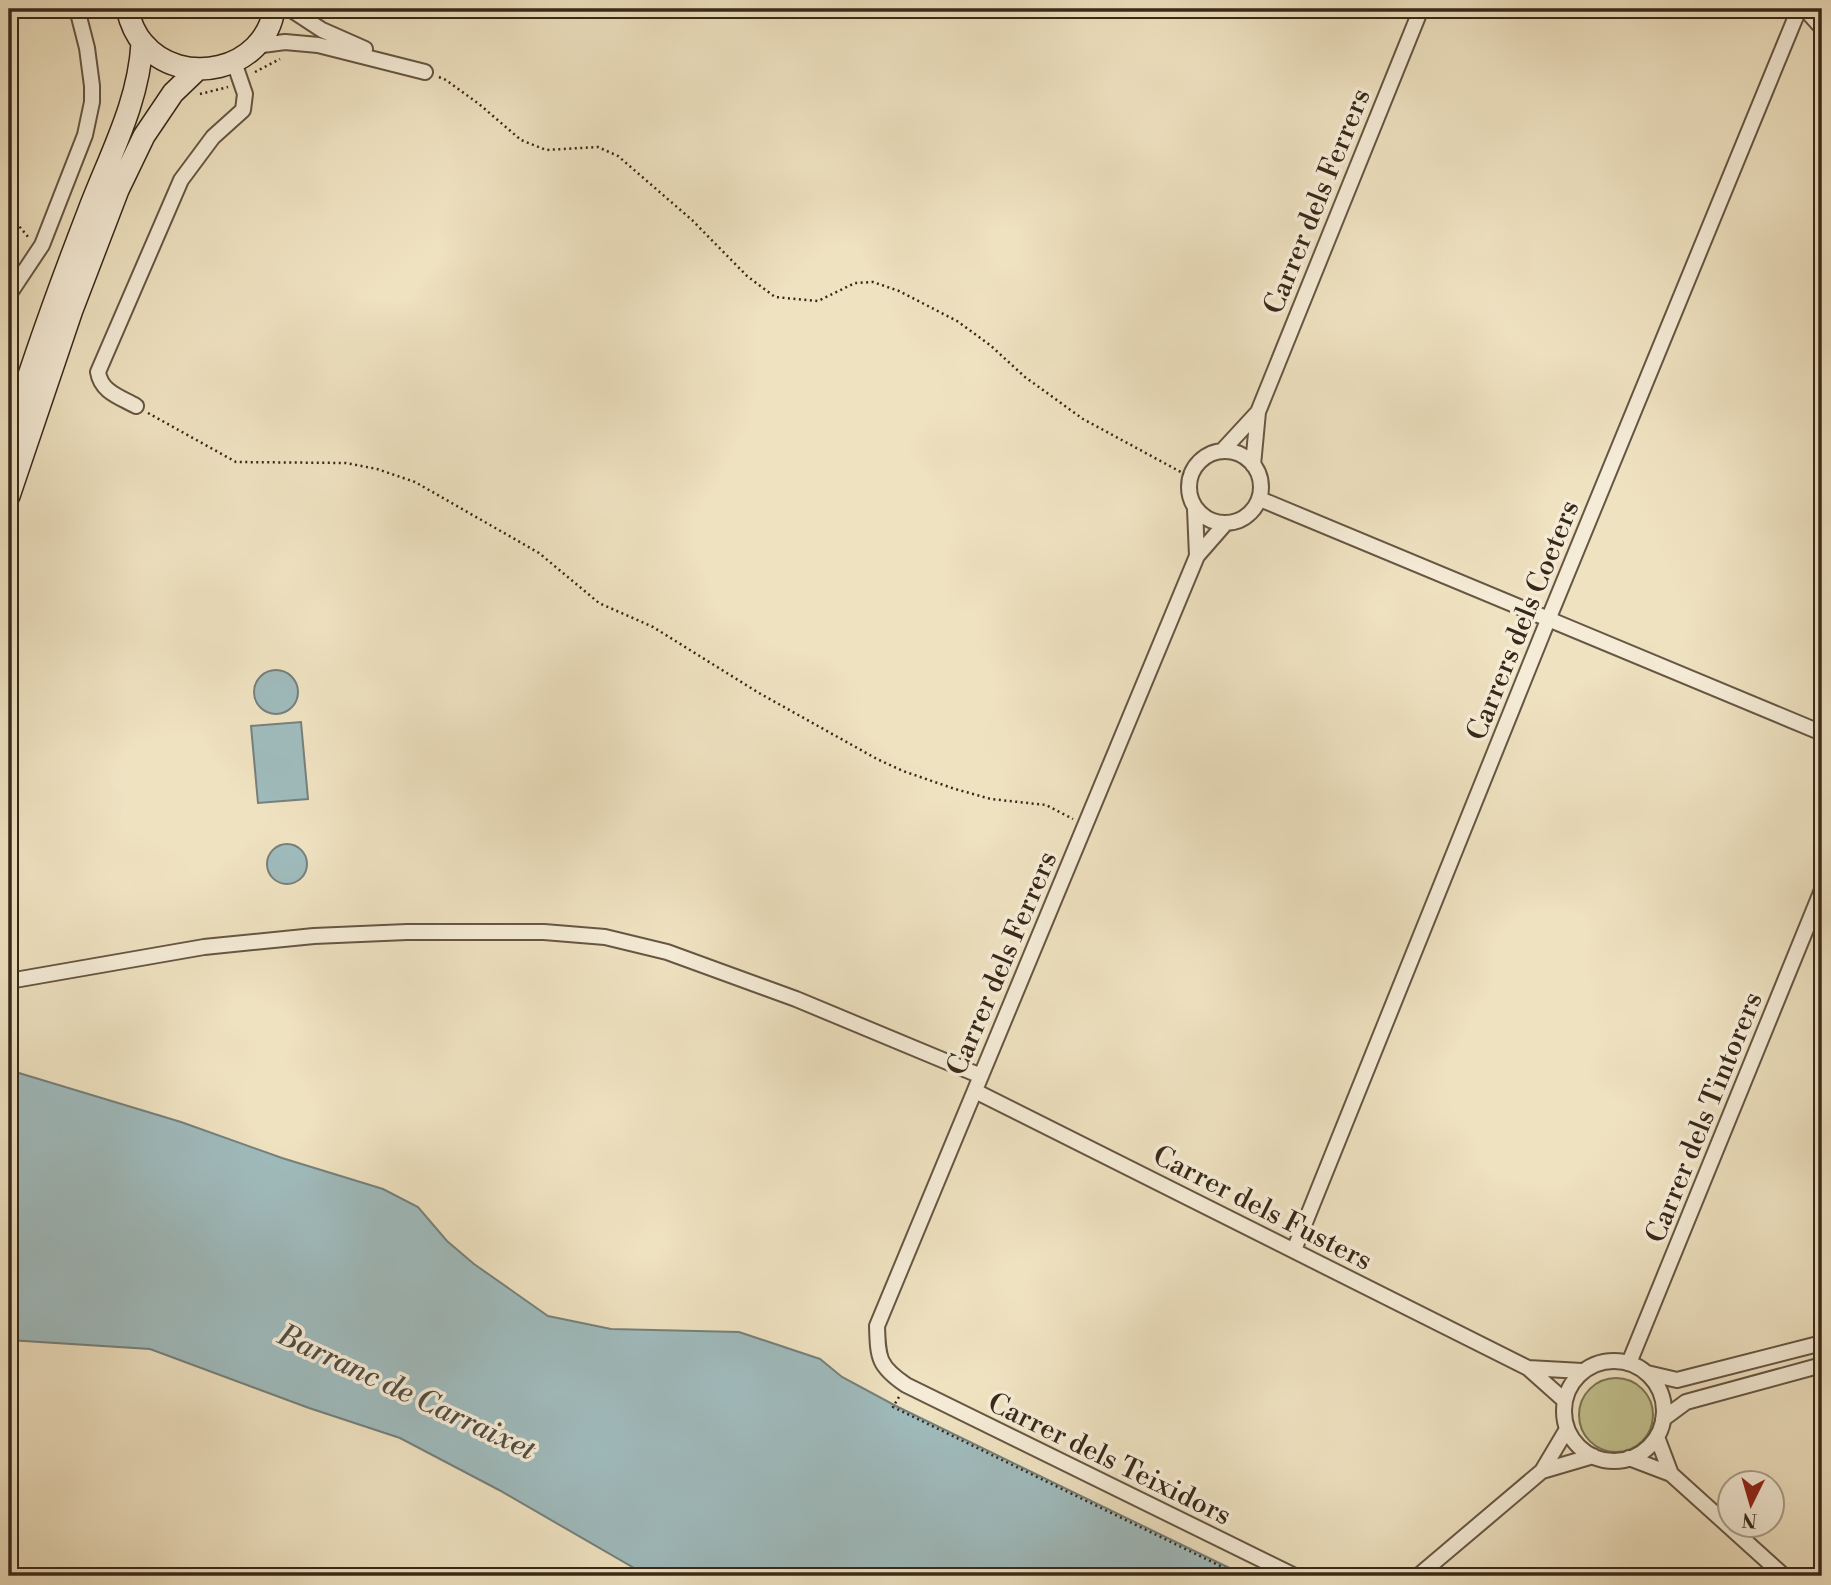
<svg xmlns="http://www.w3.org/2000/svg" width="1831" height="1585" font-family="'Libre Bodoni',serif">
<rect width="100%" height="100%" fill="#efe2c1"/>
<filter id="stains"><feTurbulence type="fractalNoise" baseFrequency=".00286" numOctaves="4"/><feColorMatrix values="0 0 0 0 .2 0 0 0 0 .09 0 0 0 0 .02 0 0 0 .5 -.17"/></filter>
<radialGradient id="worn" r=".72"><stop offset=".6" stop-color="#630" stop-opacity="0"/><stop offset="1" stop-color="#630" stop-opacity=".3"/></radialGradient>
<!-- green -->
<path fill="#c1c18e" stroke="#7c7454" stroke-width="2" d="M1579 1415a37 37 0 1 1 74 0a37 37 0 1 1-74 0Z"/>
<!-- water -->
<path fill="#9fbbbd" stroke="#76807b" stroke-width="2" d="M254 692a22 22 0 1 1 44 0a22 22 0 1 1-44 0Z
M301 722 308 799 258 803 251 726Z
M267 864a20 20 0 1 1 40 0a20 20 0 1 1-40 0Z
M9 1070 181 1122 282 1158 383 1189 418 1207 447 1241 474 1264 548 1316 611 1329 739 1332 820 1359 842 1377 896 1406 1246 1576H648L499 1490 400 1438 309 1408 150 1349 9 1340Z"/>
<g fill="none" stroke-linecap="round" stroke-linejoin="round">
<!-- street casing -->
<g stroke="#665643" stroke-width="18">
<path id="street" d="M290 9 322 30 365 49
M1805 9 1822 28
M255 46 285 42 318 45 425 72
M10 293 42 245 85 135 92 102V86L87 48 77 9
M136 406C120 397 101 392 98 372L181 180 213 137 243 110 245 94 234 62
M1189 487a36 36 0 1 1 72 0a36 36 0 1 1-72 0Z
M1222 451 1258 412
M1253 465 1258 412 1421 9
M1260 499 1822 733
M1195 509 1197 556
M1225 524 1197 556 877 1326C878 1358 878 1366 906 1385L1295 1576
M9 981 204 947 314 936 407 932H544L605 937 667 952 796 999 981 1076
M975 1091 1528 1368 1564 1400
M1294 1250 1548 620 1799 9
M1564 1411a50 50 0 1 1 100 0a50 50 0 1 1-100 0Z
M1629 1363 1822 890
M1528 1368 1582 1371
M1647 1373 1677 1380 1822 1343
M1663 1419 1686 1402 1822 1365
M1657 1437 1671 1474
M1629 1458 1671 1474 1784 1576
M1542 1471 1593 1456
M1418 1576 1542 1471 1567 1429"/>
</g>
<!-- secondary casing -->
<g stroke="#382819" stroke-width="24">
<path id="secondary" d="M127 9C130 21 134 33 143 43 181 89 265 71 274 9
M9 438C32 361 60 285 89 210 110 155 139 102 142 43
M9 496 72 310 118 190 144 136 173 93 197 70"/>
</g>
<!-- path -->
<path stroke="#382819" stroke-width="2.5" stroke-dasharray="2 3.5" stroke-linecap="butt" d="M255 72 280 59
M439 77 446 80 479 104 521 140 546 150 598 147 618 156 692 220 747 276 775 297 818 301 855 283 873 282 899 291 957 321 990 345 1025 377 1083 419 1190 477
M200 94 228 87
M9 214 29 238
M148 413 236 462 346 463 377 469 415 482 539 553 599 603 653 627 759 693 877 759 903 771 955 789 991 799 1046 805 1073 819
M9 536 15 512
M899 1397 893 1407 1241 1576"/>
<!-- street -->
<use href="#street" stroke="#f5ecd7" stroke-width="14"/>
<!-- secondary -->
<use href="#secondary" stroke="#f5ecd7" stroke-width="21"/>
</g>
<g text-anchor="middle" stroke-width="7" stroke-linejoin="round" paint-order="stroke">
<!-- street labels -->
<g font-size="28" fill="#382819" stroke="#f5ecd7">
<text transform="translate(1316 201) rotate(-68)" y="10">Carrer dels Ferrers</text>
<text transform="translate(1522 620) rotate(-68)" y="10">Carrers dels Coeters</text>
<text transform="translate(1001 963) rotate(-67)" y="10">Carrer dels Ferrers</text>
<text transform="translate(1703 1117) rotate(-68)" y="10">Carrer dels Tintorers</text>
<text transform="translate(1263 1207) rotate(27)" y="10">Carrer dels Fusters</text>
<text transform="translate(1110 1458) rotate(26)" y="10">Carrer dels Teixidors</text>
</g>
<!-- water labels -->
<g font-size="30" font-style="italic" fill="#524d42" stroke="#f5ecd7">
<text transform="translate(407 1392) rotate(25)" y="10">Barranc de Carraixet</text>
</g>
</g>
<!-- margin -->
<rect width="1831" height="1585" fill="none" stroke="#efe2c1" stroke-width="35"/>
<rect x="10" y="10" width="1810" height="1564" fill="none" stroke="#382819" stroke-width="3.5"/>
<rect x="18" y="18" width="1796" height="1550" fill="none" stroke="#382819" stroke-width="2"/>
<!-- north arrow -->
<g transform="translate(1751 1504) rotate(185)"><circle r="33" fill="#f5ecd7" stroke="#a99e8b" stroke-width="2"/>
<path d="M0-5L12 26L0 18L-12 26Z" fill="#8f2418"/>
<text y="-10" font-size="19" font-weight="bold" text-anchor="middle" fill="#382819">N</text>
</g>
<rect width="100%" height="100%" filter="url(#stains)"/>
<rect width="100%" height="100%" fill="url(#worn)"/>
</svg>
